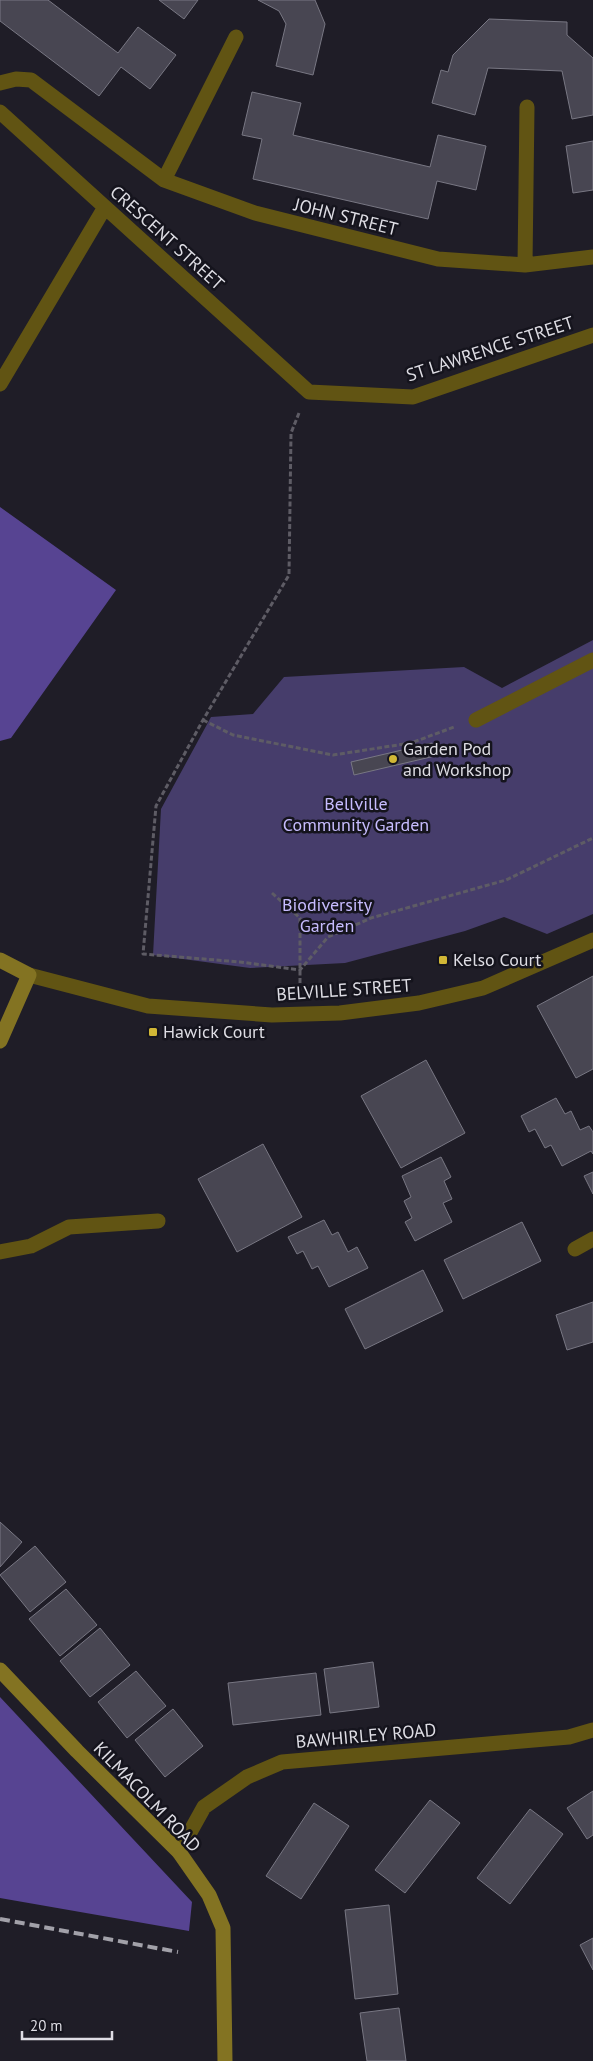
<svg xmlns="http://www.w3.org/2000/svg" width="593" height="2061" font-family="'PT Sans',sans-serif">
<rect width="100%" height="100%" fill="#1f1d27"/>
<!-- green -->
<path fill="#463d6b" d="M593 640V914L547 934 504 917 465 931 345 963 250 968 153 955 161 809 211 717 253 714 284 677 464 667 502 688Z"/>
<!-- forest -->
<path fill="#574492" d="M0 507 116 590 11 738 0 741Z
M0 1697 192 1902 189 1931 0 1898Z"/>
<!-- building -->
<path fill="#484652" stroke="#787783" d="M0 0H48L118 53 138 27 176 55 150 89 121 67 99 96 0 21Z
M159 0H198L184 19Z
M258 0H315L325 24 313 75 276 66 286 24 279 11Z
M489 19 567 22V35L593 58V115L572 119 562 71 488 68 475 115 432 103 441 70 448 72 453 55Z
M252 92 301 103 293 135 430 167 438 135 486 146 476 190 437 181 428 219 253 179 262 139 242 135Z
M593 141V190L573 193 566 146Z
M432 743 435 756 354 775 351 762Z
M593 976V1069L576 1078 537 1006Z
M426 1060 465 1133 401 1168 361 1096Z
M556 1098 565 1114 571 1111 580 1130 589 1126 593 1132V1154L591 1151 562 1166 551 1145 545 1148 535 1129 529 1132 521 1116Z
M263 1144 302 1217 237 1252 198 1179Z
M441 1157 451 1177 444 1181 452 1199 443 1203 452 1222 415 1241 405 1222 412 1218 404 1201 411 1197 402 1176Z
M593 1172V1194L584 1176Z
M324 1220 332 1235 338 1232 348 1252 357 1247 368 1268 329 1287 318 1266 312 1269 303 1251 297 1254 288 1237Z
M522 1222 541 1261 463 1299 444 1260Z
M423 1270 443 1311 365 1349 345 1309Z
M593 1302V1342L567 1350 556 1315Z
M0 1522 22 1542 0 1567Z
M35 1546 66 1582 30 1612 0 1575Z
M66 1589 97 1625 60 1656 29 1619Z
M100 1628 130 1665 90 1697 60 1661Z
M373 1662 379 1707 330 1713 324 1669Z
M136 1671 166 1706 127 1738 98 1702Z
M316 1673 321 1715 233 1725 228 1683Z
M173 1709 203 1746 165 1777 135 1740Z
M593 1791V1835L587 1839 567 1808Z
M430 1800 460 1823 405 1893 375 1870Z
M314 1803 349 1826 301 1899 266 1876Z
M530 1809 563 1834 510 1904 477 1878Z
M389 1905 398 1994 355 1999 345 1910Z
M593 1938V1970L580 1945Z
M399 2008 406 2061H367L360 2013Z"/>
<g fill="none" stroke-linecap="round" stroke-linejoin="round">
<!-- path -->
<path stroke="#5e5c65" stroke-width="3" stroke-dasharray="5 2.5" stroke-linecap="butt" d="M299 413 291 433 289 575 203 720 156 806 143 954 240 962 300 970 328 937 371 918 506 880 593 838
M203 720 233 735 333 755 411 743 454 727
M272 893 300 918V993"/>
<!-- lane -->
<path stroke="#615413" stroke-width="15" d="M476 720 593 660
M0 1252 31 1246 69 1227 158 1221"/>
<!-- street -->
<path stroke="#615413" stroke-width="15" d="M0 83 16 79 31 80 164 180 255 213 438 259 525 265 593 257
M0 112 309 392 413 397 593 335
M164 180 236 37
M525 265 527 107
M0 384 105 207
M29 975 148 1006 272 1015 340 1013 419 1003 483 988 593 940
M575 1249 593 1239
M179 1852 204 1807 247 1777 282 1762 569 1737 593 1730"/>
<!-- secondary -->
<path stroke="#837322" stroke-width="15" d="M0 960 29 975 0 1041
M0 1670 77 1751 179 1852 209 1895 223 1928 225 2061"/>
<!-- rail -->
<path stroke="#a2a1a9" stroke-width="4" stroke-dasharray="10 5" stroke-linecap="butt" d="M0 1919 178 1952"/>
</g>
<!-- markers -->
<g fill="#d1b736" stroke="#15141d" stroke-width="2">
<circle cx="393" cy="759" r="5"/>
<rect x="438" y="955" width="10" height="10" rx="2.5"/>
<rect x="148" y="1027" width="10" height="10" rx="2.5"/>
</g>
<g text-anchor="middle" stroke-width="5" stroke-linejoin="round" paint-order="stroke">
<!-- street labels -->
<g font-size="18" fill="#dedde4" stroke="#15141d">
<text transform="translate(346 217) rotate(14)" y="6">JOHN STREET</text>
<text transform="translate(167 238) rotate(42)" y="6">CRESCENT STREET</text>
<text transform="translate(490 349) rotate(-18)" y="6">ST LAWRENCE STREET</text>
<text transform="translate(344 990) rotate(-4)" y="6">BELVILLE STREET</text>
<text transform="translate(366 1736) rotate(-5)" y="6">BAWHIRLEY ROAD</text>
<text transform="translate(147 1797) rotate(46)" y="6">KILMACOLM ROAD</text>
</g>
<!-- poi labels -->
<g font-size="18" fill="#dedde4" stroke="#15141d" text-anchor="start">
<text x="403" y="755">Garden Pod<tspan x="403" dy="21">and Workshop</tspan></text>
<text x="453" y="966">Kelso Court</text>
<text x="163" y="1038">Hawick Court</text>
</g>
<!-- park labels -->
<g font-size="18" fill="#c7bcfe" stroke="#15141d">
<text x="356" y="810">Bellville<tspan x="356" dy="21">Community Garden</tspan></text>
<text x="327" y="911">Biodiversity<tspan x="327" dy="21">Garden</tspan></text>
</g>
</g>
<!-- scale -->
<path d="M22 2031v8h90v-8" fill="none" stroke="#dedde4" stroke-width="2.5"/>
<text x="30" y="2031" font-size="15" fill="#dedde4" stroke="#15141d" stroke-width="4" paint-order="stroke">20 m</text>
</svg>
